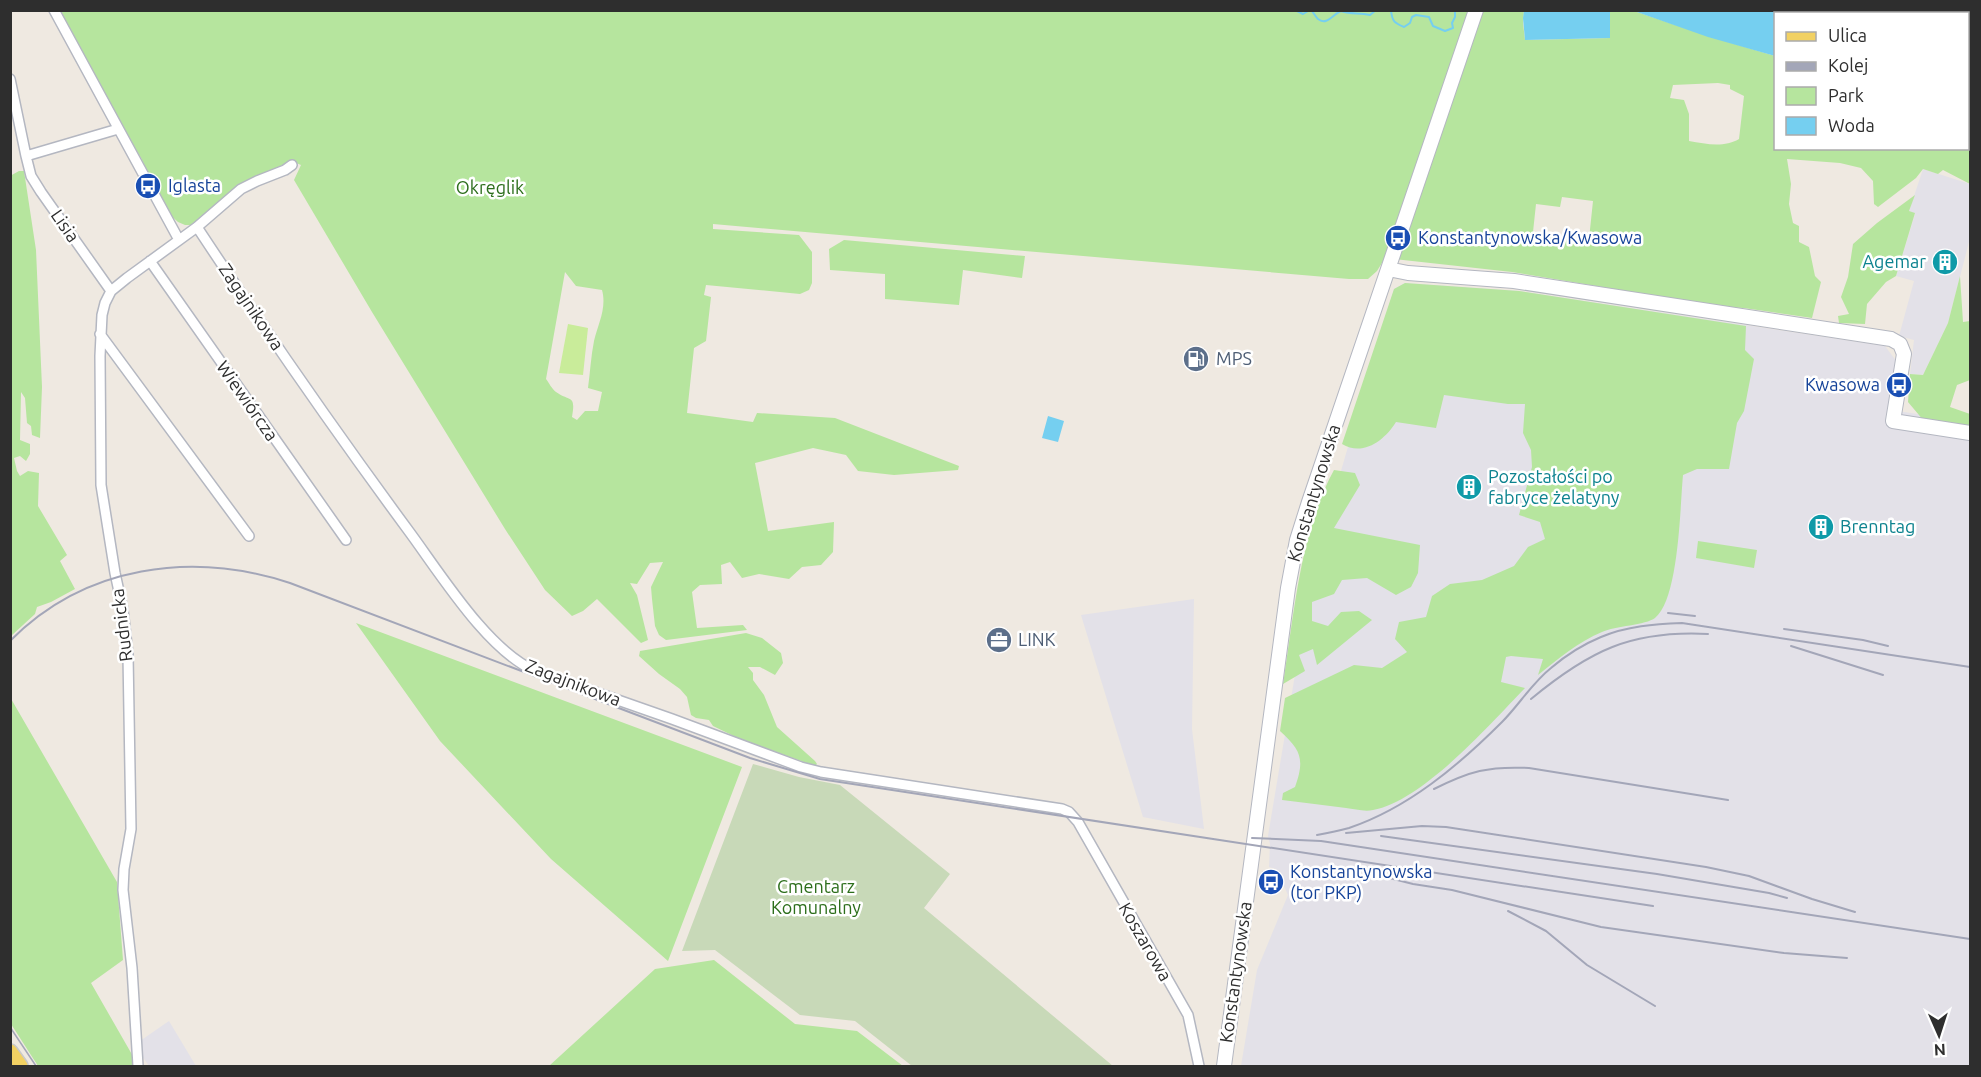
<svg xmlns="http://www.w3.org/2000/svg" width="1981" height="1077" font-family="Ubuntu,sans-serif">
<rect width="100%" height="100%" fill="#efe9e1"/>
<!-- industrial -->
<path fill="#e3e1e8" d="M1923 169 1970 184V238L1948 323 1923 375 1910 374 1914 340 1899 336 1914 281 1896 276 1915 214 1909 211Z
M1405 283 1519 291 1885 346 1897 362 1891 410 1970 422V1066H1241L1257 970 1288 895 1276 869 1269 867 1270 844 1268 836 1313 567 1394 289Z
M1194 599 1192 729 1204 829 1143 817 1081 615Z
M169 1021 196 1066H149L142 1056 140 1041Z"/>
<!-- green -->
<path fill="#b6e59e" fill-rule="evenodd" d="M1524 10 1523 23 1525 40 1610 38V11H1634L1708 36 1775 56 1776 148H1968V14L1933 13 1932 11H1970V184L1943 170 1938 174 1923 169 1916 178 1878 207 1874 204 1873 181 1861 168 1840 163 1787 159 1791 184 1789 204 1793 223 1799 226V242L1809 247 1815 276 1821 282 1812 318 1744 308 1722 307 1512 272 1385 258 1377 271 1368 279H1349L713 224V229L799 235 812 252V283L809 290 800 294 706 285 704 295 711 297 706 341 694 348 687 413 753 422 757 413 835 418 959 466 958 470 894 475 858 471 846 455 813 448 755 463 768 531 834 522 833 552 821 565 802 567 789 579 759 574 742 578 730 562 721 565 722 584 700 585 692 592 697 628 743 625 747 630 666 640 659 635 655 626 652 599 651 587 663 562 650 563 637 584 630 583 637 595 648 640 641 643 597 599 583 611 572 616 545 590 505 529 372 312 294 180 301 165 289 160 279 169 242 185 191 225H185L178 222 168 213 141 158 115 116 60 11ZM1718 83 1730 85V89L1744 96 1739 139C1724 148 1706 144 1689 141V114L1684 100 1670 98 1673 85ZM1562 197 1593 201 1589 239 1533 232 1536 204 1560 207ZM565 272 576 286 602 290C607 308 598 324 594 341 591 356 590 373 588 388L602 392 598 411H585L577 420 572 417C576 394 570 402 556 392 552 389 549 383 546 379Z
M19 171H24L36 250 42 387 40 438 32 435 31 426 27 423 25 398 21 392 20 440 30 444V454L26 461 20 456 14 458 17 471 20 476 28 471 39 473 38 506 67 555 60 561 75 589 51 602 37 607 35 614 11 636 12 360 10 176Z
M1915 195 1909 211 1915 213 1896 276 1886 282 1867 304 1865 324 1839 323 1838 316 1849 314 1841 297 1848 277 1853 244 1877 223Z
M844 240 1025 256 1022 278 963 270 959 305 885 299V274L830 270 829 249Z
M1960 276 1963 322 1970 321V380L1957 385 1950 407 1970 414V428L1924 421 1908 402 1910 374 1923 375 1948 323Z
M1405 283 1519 291 1746 326 1745 350 1754 359 1744 411 1737 423 1729 469H1697L1683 475C1680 507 1679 599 1655 618 1646 625 1615 626 1602 632 1578 642 1558 659 1538 675L1543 659 1511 656 1506 657 1501 682 1525 688C1490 724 1423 801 1373 810 1365 812 1354 809 1346 808 1325 805 1304 803 1282 800L1283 793 1295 787C1305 759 1301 750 1280 731L1285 698 1354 665 1382 668 1407 652 1395 639 1399 622 1426 617 1432 596 1450 584 1482 580 1514 566 1528 547 1545 539 1540 522 1519 515 1532 467 1531 450 1523 433 1525 404H1508L1444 395 1436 428 1396 422C1385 440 1363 457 1342 444L1394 289Z
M1334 470 1355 473 1360 485 1334 528 1420 545 1418 573 1411 587 1396 595 1367 578 1342 580 1334 594 1312 602V621L1328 626 1341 612 1359 611 1372 620 1317 665 1313 649 1299 655 1305 671 1283 684C1294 615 1300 532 1334 470Z
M1698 541 1757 550 1754 568 1696 558Z
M356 623 742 767 668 961 551 859 440 741Z
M746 633 762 638 781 653 783 663 775 675 760 667H748L753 673V680L764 695 777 727 815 761 817 764 815 766 742 740 713 726 709 720 696 718 691 715 687 697 680 689 659 674 639 656 640 651Z
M10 697 117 882 123 960 91 983 134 1058 132 1066H38L11 1024Z
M714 960 795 1024 857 1031 903 1066H549L655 969Z"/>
<!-- cemetery -->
<path fill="#c8d9b8" d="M753 764 799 777 840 785 950 874 924 908 1113 1066H912L855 1021 800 1015 715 950 682 951Z"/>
<!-- pitch -->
<path fill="#c9ec9a" d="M568 324 588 328 583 375 559 373Z"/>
<!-- water -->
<path fill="#75cff0" d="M1932 10 1933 13 1776 14 1775 56 1708 37 1634 11Z
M1524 11H1610V38L1525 40 1523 18Z
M1048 416 1064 421 1058 442 1042 438Z"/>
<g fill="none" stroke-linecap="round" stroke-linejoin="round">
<!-- stream -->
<path stroke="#75cff0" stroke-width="2" d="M1295 10 1303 14 1310 10
M1311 10C1314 13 1315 16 1318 19 1327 26 1333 14 1341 11 1352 15 1359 12 1370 15L1376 10
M1391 10C1392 22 1395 23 1404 27L1410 23 1412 17 1416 15 1429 17 1433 26 1445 31 1453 28 1452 23 1455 17V10
M1968 66 1970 65"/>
<!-- street casing -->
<g stroke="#b4b7c1" stroke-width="12">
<path id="street" d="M54 10 179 240
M10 79 26 156 31 176 41 192 111 291
M26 156 118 129
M197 227C265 330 335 431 408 530 440 573 487 650 535 671L672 719 801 767 821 772 1062 809 1069 812 1078 822 1188 1015 1199 1066
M150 261 346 540
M100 334 249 536
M138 1066 132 968 123 890 124 869 131 829 128 655 123 610 115 573 101 485 100 356 102 315 105 303 111 291 127 278 197 227 241 189 257 181 285 170 292 165"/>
</g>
<!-- secondary casing -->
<g stroke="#b4b7c1" stroke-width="16">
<path id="secondary" d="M1388 269 1408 273 1514 281 1891 339 1900 344 1904 354 1893 421 1970 433
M1224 1066 1288 588 1297 540 1309 502 1476 10"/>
</g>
<!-- primary casing -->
<g stroke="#c9c9c9" stroke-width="18">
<path id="primary" d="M10 1052 20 1066"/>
</g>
<!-- street -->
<use href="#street" stroke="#fff" stroke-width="9"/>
<!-- secondary -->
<use href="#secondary" stroke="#fff" stroke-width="14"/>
<!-- primary -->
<use href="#primary" stroke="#f2d163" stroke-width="15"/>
<!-- tram -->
<path stroke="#a3a6b8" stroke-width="1.5" d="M10 1027 36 1066"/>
<!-- rail -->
<path stroke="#a3a6b8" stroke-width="2" d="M1668 613 1695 616
M1784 629 1863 640 1888 646
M10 641C85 565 192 551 290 583L750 758 820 779 1653 906
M1791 646 1883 675
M1531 699C1589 651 1631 630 1708 634
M1434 789C1470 771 1488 766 1529 768L1728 800
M1346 833 1422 826 1446 827 1706 867 1749 876 1812 899 1855 912
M1317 835C1328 833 1338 831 1349 828 1408 808 1458 766 1502 722 1519 705 1532 683 1551 668 1565 656 1584 644 1601 637 1627 626 1655 624 1682 623L1970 667
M1381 836 1657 874 1769 893 1787 898
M1252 838 1321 841 1970 939
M1350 868 1413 884 1452 890 1601 927 1784 953 1847 958
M1508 911 1546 931 1587 965 1655 1006"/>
</g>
<!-- icons -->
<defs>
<g id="bus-disc" transform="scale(1.35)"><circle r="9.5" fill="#1a4fb4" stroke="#fff"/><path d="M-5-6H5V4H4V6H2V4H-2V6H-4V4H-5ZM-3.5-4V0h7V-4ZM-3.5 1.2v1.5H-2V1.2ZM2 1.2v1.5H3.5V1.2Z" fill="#fff"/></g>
<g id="building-disc" transform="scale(1.35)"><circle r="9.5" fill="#0f9aa8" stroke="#fff"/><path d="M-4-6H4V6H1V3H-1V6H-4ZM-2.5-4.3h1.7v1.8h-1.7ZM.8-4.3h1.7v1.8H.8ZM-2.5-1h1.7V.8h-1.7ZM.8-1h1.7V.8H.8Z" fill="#fff"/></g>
<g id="fuel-disc" transform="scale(1.35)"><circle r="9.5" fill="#5c6f8a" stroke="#fff"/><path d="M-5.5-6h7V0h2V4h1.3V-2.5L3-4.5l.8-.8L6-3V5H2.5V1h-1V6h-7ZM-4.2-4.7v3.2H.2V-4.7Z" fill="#fff"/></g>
<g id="office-disc" transform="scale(1.35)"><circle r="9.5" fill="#5c6f8a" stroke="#fff"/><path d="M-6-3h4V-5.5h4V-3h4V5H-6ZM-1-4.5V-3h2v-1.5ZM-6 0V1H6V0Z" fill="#fff"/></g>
</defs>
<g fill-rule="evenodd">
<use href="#bus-disc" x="148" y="186"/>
<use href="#bus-disc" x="1398" y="238"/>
<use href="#building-disc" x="1945" y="262"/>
<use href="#fuel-disc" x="1196" y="359"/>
<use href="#bus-disc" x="1899" y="385"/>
<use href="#building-disc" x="1469" y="487"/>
<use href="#building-disc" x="1821" y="527"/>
<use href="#office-disc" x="999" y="640"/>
<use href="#bus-disc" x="1271" y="882"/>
</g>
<g text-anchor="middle" stroke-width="5" stroke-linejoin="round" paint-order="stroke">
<!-- transit labels -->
<g font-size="18" fill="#164399" stroke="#fff" text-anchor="start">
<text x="168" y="192">Iglasta</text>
<text x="1418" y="244">Konstantynowska/Kwasowa</text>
<text x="1880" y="391" text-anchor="end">Kwasowa</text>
<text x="1290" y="878">Konstantynowska<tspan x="1290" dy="21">(tor PKP)</tspan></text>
</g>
<!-- park labels -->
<g font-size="18" fill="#2c6e1b" stroke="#fff">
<text x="490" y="194">Okręglik</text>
<text x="816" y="893">Cmentarz<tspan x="816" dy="21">Komunalny</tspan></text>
</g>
<!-- street labels -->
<g font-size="18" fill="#2e2e2e" stroke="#fff">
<text transform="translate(65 226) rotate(55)" y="6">Lisia</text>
<text transform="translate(251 307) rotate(56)" y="6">Zagajnikowa</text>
<text transform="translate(247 401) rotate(55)" y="6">Wiewiórcza</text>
<text transform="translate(1314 493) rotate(-73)" y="6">Konstantynowska</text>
<text transform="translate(122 625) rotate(-97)" y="6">Rudnicka</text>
<text transform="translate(573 683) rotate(21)" y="6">Zagajnikowa</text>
<text transform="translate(1145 942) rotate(60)" y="6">Koszarowa</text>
<text transform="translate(1236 972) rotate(-82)" y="6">Konstantynowska</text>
</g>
<!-- culture labels -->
<g font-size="18" fill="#0d838f" stroke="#fff" text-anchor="start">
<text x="1926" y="268" text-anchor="end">Agemar</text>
<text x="1488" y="483">Pozostałości po<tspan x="1488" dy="21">fabryce żelatyny</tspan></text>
<text x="1840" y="533">Brenntag</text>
</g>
<!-- service labels -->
<g font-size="18" fill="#4e5e75" stroke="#fff" text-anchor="start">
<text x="1216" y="365">MPS</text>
<text x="1018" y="646">LINK</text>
</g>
</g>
<!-- border -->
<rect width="1981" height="1077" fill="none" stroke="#2e2e2e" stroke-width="24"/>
<!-- legend -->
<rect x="1774" y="12" width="195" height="138" fill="#ffffff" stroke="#ababab" stroke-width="1.5"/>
<rect x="1786" y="32" width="30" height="9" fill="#f2d163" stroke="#ababab" stroke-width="1.5"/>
<text x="1828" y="42" font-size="18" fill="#2e2e2e">Ulica</text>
<rect x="1786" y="62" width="30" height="9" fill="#a3a6b8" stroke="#ababab" stroke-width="1.5"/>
<text x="1828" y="72" font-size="18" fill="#2e2e2e">Kolej</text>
<rect x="1786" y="87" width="30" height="18" fill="#b6e59e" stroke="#ababab" stroke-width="1.5"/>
<text x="1828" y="102" font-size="18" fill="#2e2e2e">Park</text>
<rect x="1786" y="117" width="30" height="18" fill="#75cff0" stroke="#ababab" stroke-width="1.5"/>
<text x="1828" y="132" font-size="18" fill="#2e2e2e">Woda</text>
<!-- north arrow -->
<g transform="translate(1939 1035) rotate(177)" stroke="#ffffff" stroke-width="4.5" paint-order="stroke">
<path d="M0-4.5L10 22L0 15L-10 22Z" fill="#2e2e2e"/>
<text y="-9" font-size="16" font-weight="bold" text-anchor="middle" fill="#2e2e2e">N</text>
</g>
</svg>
